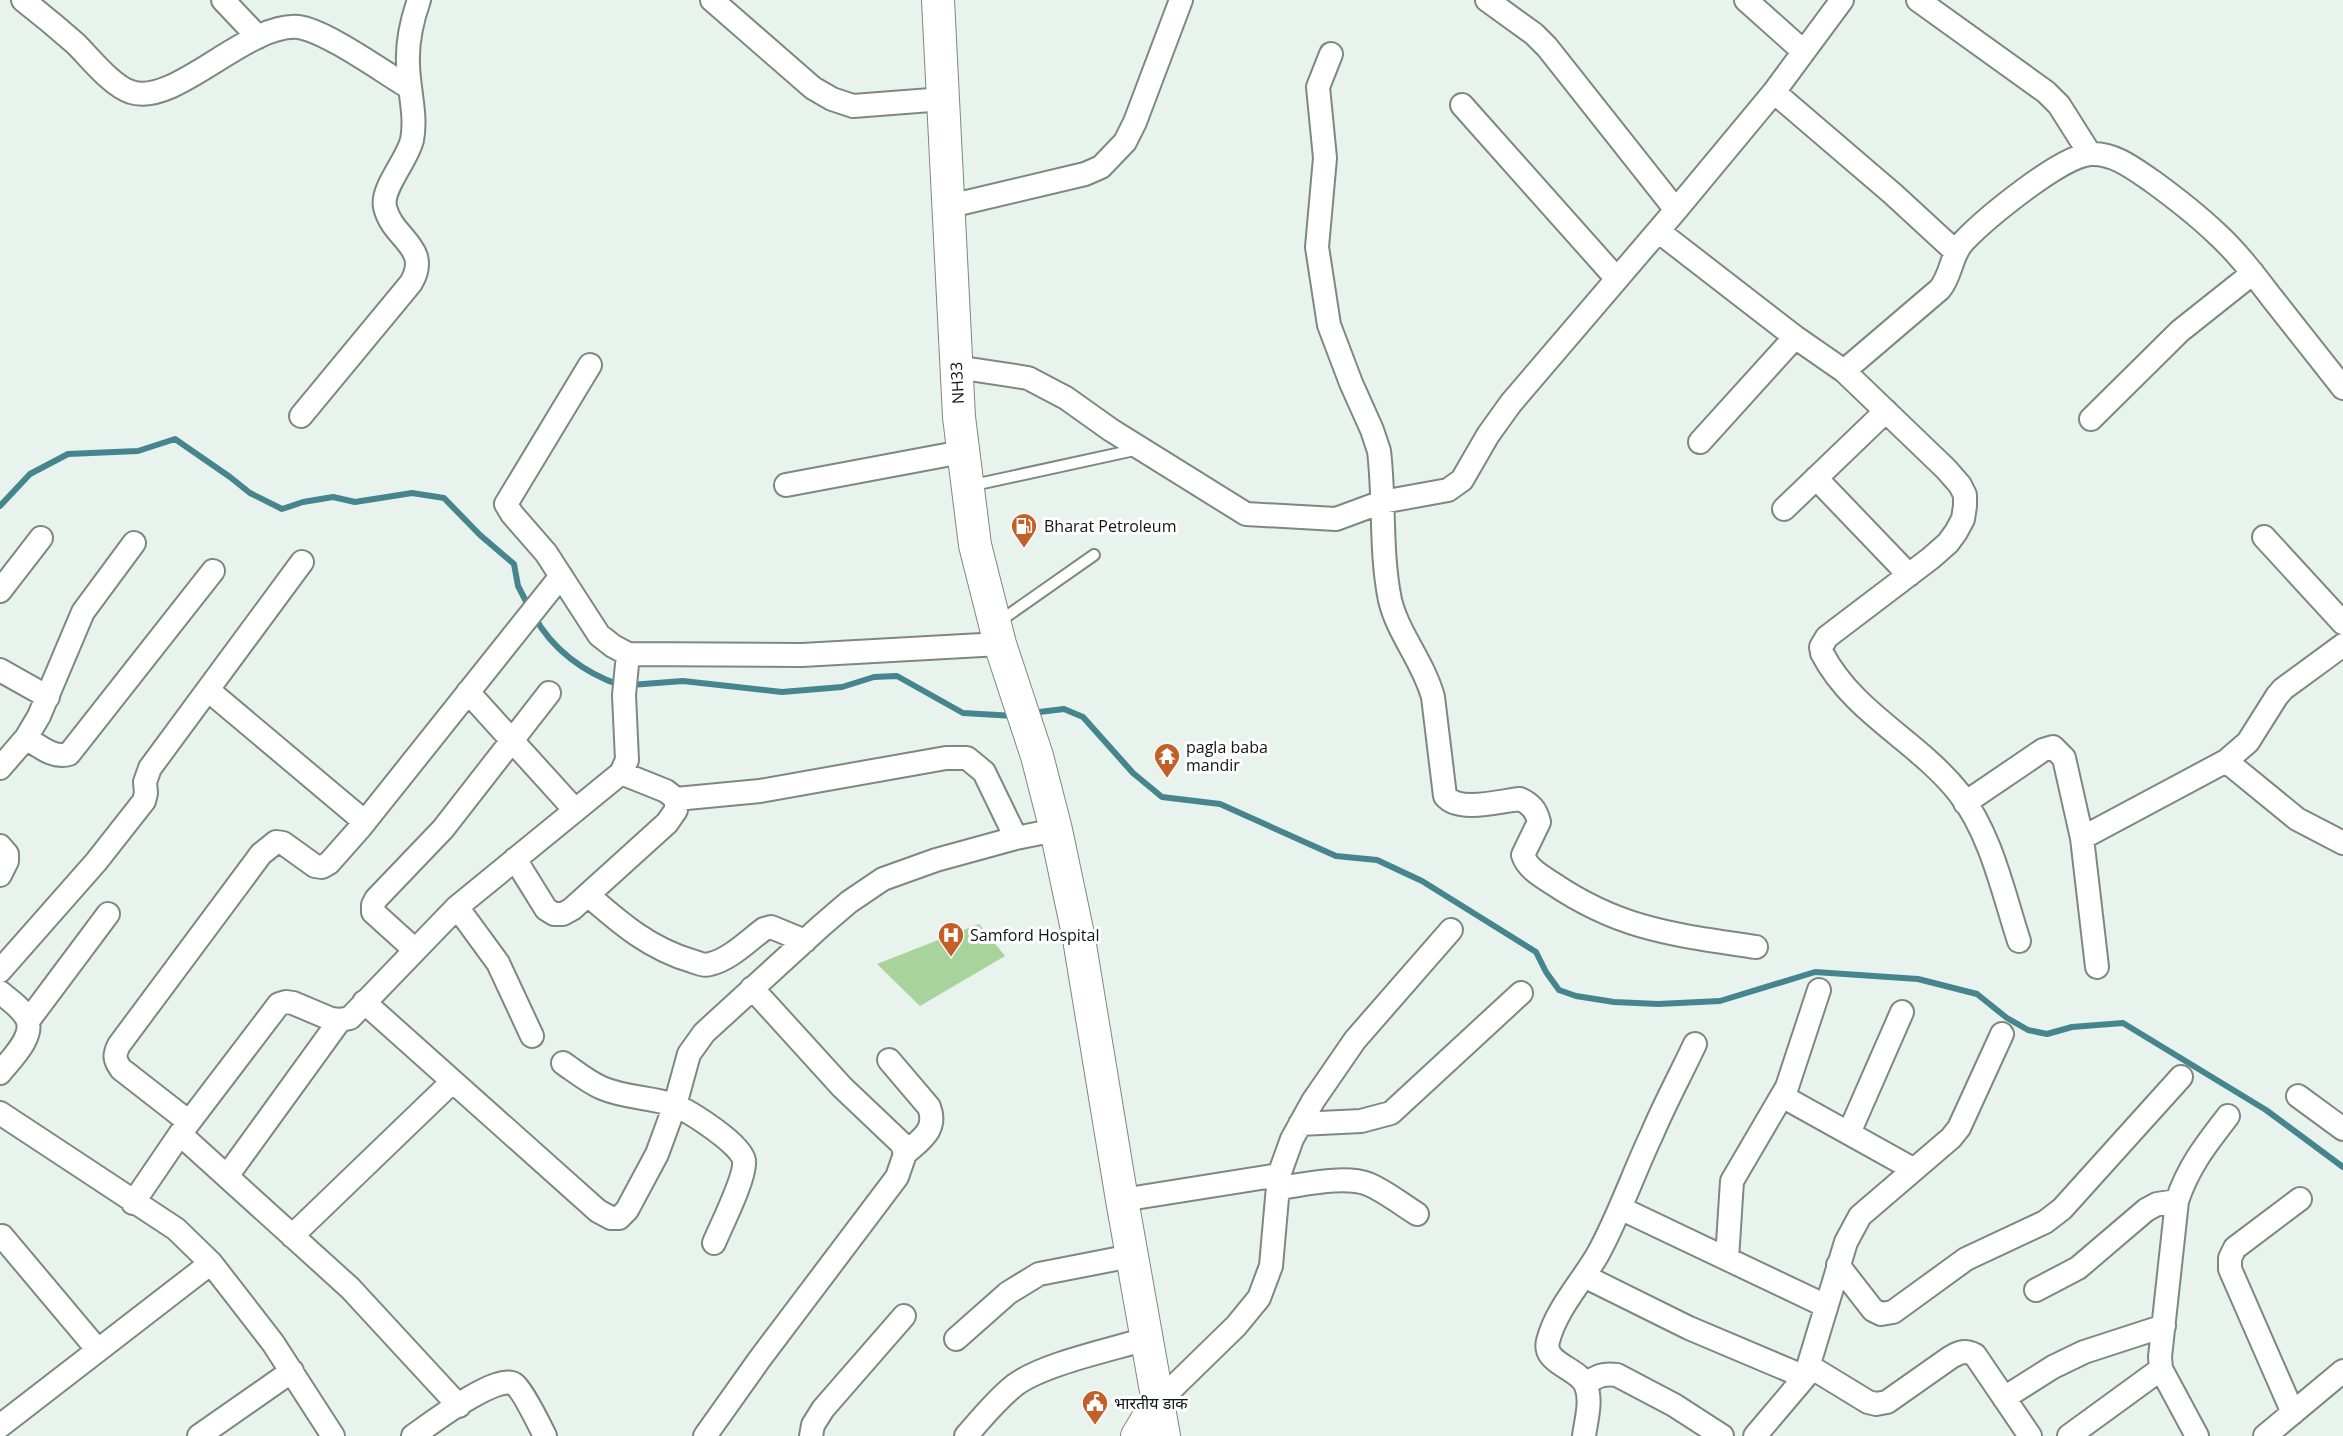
<svg xmlns="http://www.w3.org/2000/svg" width="2343" height="1436" font-family="'Open Sans','Noto Sans Devanagari',sans-serif">
<rect width="100%" height="100%" fill="#e7f3ec"/>
<g fill="none" stroke-linecap="round" stroke-linejoin="round">
<!-- stream -->
<path stroke="#46858e" stroke-width="6" d="M0 506 30 474 68 454 138 451 175 439 230 477 250 493 282 509 303 502 333 497 355 502 412 493 444 498 480 535 514 564 518 586 529 607
M534 616C552 649 584 673 620 685
M630 685 683 681 782 692 842 687 874 677 897 676 963 713 1015 716
M1031 713 1064 709 1083 717 1133 773 1162 797 1220 804 1336 856 1377 860 1422 881 1536 952 1546 972 1559 990 1576 996 1614 1002 1658 1004 1720 1001 1815 972 1918 979 1977 994 2007 1018 2028 1030 2047 1034 2072 1027 2123 1023 2266 1110 2343 1167"/>
</g>
<!-- building -->
<path fill="#a8d39c" d="M979 924 1005 956 920 1006 877 964Z"/>
<g fill="none" stroke-linecap="round" stroke-linejoin="round">
<!-- service casing -->
<g stroke="#7d8882" stroke-width="14">
<path id="service" d="M969 486 1139 449
M997 623 1094 555"/>
</g>
<!-- minor casing -->
<g stroke="#7d8882" stroke-width="26">
<path id="minor" d="M23 0C41 14 59 29 76 44 90 58 112 86 131 92 175 107 246 23 298 27 325 30 383 72 410 88
M223 0 258 37
M712 0 813 88 832 99 853 106 944 99
M1487 0 1534 34 1547 47 1676 210
M1746 0 1803 51
M1918 0 2046 92 2059 105 2090 154
M1331 54 1318 87 1325 158 1317 247 1329 325 1351 383 1372 430 1379 451C1385 500 1380 551 1390 600 1398 634 1423 661 1433 697L1445 796C1459 813 1500 801 1520 799 1531 804 1536 810 1539 822L1523 855C1527 868 1541 876 1552 883 1621 930 1676 935 1756 947
M1774 92 1893 194 1956 252
M1462 105 1617 279
M950 206 1085 174 1101 167 1125 142 1135 122 1181 0
M1658 231 1795 337 1844 371 1946 469 1960 485 1965 495V506L1963 519 1956 532 1948 543 1931 558 1827 637 1821 647 1822 653C1853 713 1918 741 1959 793 1991 834 2003 892 2019 941
M590 365 506 504 512 514 546 553 599 635 613 646 628 654 802 655 1000 644
M956 367 1028 378 1066 398 1111 430 1246 514 1336 519 1382 502 1448 490 1462 480 1488 435 1511 403 1676 210 1774 92 1842 0
M1844 371 1940 289C1952 274 1951 254 1964 241 1985 219 2062 155 2091 154 2114 153 2133 168 2152 181 2174 197 2196 214 2216 233 2237 252 2255 276 2272 298 2296 328 2319 358 2343 388
M301 416 411 283C432 247 392 239 385 207 381 188 407 161 412 140 417 115 408 88 408 63 407 41 412 20 419 0
M2091 419 2180 331 2253 273
M1700 442 1795 337
M1816 478 1909 575
M786 485 962 452
M1784 509 1886 411
M2264 537 2343 623
M0 591 41 538
M0 670 48 697
M208 690 365 822
M468 692 575 810
M26 738C39 746 54 759 69 754L213 571
M2226 761 2297 819 2343 843
M0 768 26 738 39 716 83 612 134 543
M676 799 760 791 946 758H967L984 772 1016 838
M1965 803 2043 750 2053 747 2064 758 2082 838 2097 967
M2082 838 2226 761 2248 742 2277 696 2283 689 2343 645
M0 846 7 854V861L0 875
M515 859 546 909 554 914H563L572 909 667 823 676 810V799L666 791 621 773
M588 895C620 923 650 949 692 961 698 963 704 966 710 964 729 960 748 941 764 929L771 927 805 941
M457 907 498 963 532 1036
M415 950 373 912V905L376 899 443 829 549 693
M0 971 96 862 144 801 146 793 145 782 150 768 302 562
M0 992C9 1000 22 1008 27 1019 35 1037 10 1060 0 1073
M364 1002 598 1211 611 1218H619L627 1210 657 1154 675 1105 689 1054 704 1033 821 926 849 902 883 879 936 860 1016 838 1056 830
M28 1021 108 914
M889 1060 929 1107C938 1130 920 1140 905 1154
M563 1063C576 1072 588 1082 602 1088 625 1098 651 1097 674 1105 689 1111 743 1145 744 1161 746 1177 721 1226 714 1243
M1782 1096 1913 1169
M2298 1096 2343 1129
M0 1113 176 1229 211 1263 273 1343 333 1436
M189 1122 121 1069C114 1059 114 1055 119 1045L261 854 276 842 283 843 315 866 322 867 329 863 360 828 561 576
M1300 1124 1361 1121 1391 1113 1521 993
M1849 1133 1902 1012
M180 1134 350 1288 459 1406
M227 1176 340 1020
M1278 1188C1303 1185 1344 1175 1368 1184 1385 1191 1401 1204 1417 1214
M1122 1200 1279 1175
M133 1203 180 1134 279 1004 286 1002 293 1003 331 1019 340 1020 350 1018 457 907 621 773 627 760 624 695 628 654
M1620 1208 1826 1306
M2 1236 97 1349
M292 1236 452 1082
M1727 1259 1732 1181 1787 1087 1819 990
M1838 1265 1873 1310 1881 1314 1893 1312 1966 1259 2045 1222 2062 1209 2181 1077
M1584 1276 1689 1328 1805 1377
M2036 1290 2078 1268 2146 1210 2157 1204 2177 1201
M956 1339 1008 1293 1039 1274 1131 1256
M1809 1366 1868 1402 1876 1404 1887 1402 1951 1357C1960 1352 1965 1350 1975 1355L2030 1436
M1586 1384C1597 1376 1603 1373 1617 1375L1674 1405 1722 1436
M2004 1398 2053 1367 2084 1352 2164 1326
M1157 1403 1236 1326 1259 1298 1271 1266 1279 1175 1292 1139 1313 1101 1355 1040 1451 930
M2293 1413 2230 1269V1258L2235 1248 2300 1199
M0 1426 211 1263
M199 1436 292 1371
M413 1436C429 1425 497 1373 514 1384 522 1389 540 1426 545 1436
M705 1436 759 1360 897 1177 905 1154 902 1144 842 1087 752 988
M811 1436 813 1425 823 1409 904 1316
M966 1436C982 1418 996 1400 1015 1385 1043 1364 1110 1350 1146 1339
M1584 1436C1586 1421 1592 1401 1586 1386 1580 1368 1542 1364 1548 1341 1556 1309 1582 1282 1598 1254 1619 1216 1633 1174 1652 1134 1665 1103 1681 1074 1695 1044
M1755 1436 1805 1377 1846 1242 1860 1216 1951 1138 1959 1128 2002 1034
M2069 1436 2161 1369
M2197 1436 2161 1369 2160 1357 2177 1201C2188 1167 2207 1143 2228 1116
M2265 1436 2343 1371"/>
</g>
<!-- secondary casing -->
<g stroke="#7d8882" stroke-width="34">
<path id="secondary" d="M938 0 959 417 975 545 1000 644 1037 756 1056 830 1079 939 1122 1200 1164 1436
M1137 1436 1157 1403"/>
</g>
<!-- service -->
<use href="#service" stroke="#fff" stroke-width="10"/>
<!-- minor -->
<use href="#minor" stroke="#fff" stroke-width="22"/>
<!-- secondary -->
<use href="#secondary" stroke="#fff" stroke-width="32"/>
</g>
<!-- icons -->
<defs>
<g id="fuel-pin" transform="scale(1.35)"><path d="M0 17L-7.5 6A9.5 9.5 0 1 1 7.5 6Z" fill="#c35f28" stroke="#fff"/><path d="M-5.5-6h7V0h2V4h1.3V-2.5L3-4.5l.8-.8L6-3V5H2.5V1h-1V6h-7ZM-4.2-4.7v3.2H.2V-4.7Z" fill="#fff"/></g>
<g id="temple-pin" transform="scale(1.35)"><path d="M0 17L-7.5 6A9.5 9.5 0 1 1 7.5 6Z" fill="#c35f28" stroke="#fff"/><path d="M0-6L5-2H3V0L6.5 2.5H4V6H1.5V3h-3V6H-4V2.5H-6.5L-3 0V-2H-5Z" fill="#fff"/></g>
<g id="hospital-pin" transform="scale(1.35)"><path d="M0 17L-7.5 6A9.5 9.5 0 1 1 7.5 6Z" fill="#c35f28" stroke="#fff"/><path d="M-5-5h3v3.5h4V-5h3V5h-3V1.5h-4V5h-3Z" fill="#fff"/></g>
<g id="civic-pin" transform="scale(1.35)"><path d="M0 17L-7.5 6A9.5 9.5 0 1 1 7.5 6Z" fill="#c35f28" stroke="#fff"/><path d="M-.6-6.5H3V-4.5H.6V-3L4-1V1h2V6H-6V1h2V-1L-.6-3ZM-1.2 2.5V6h2.4V2.5Z" fill="#fff"/></g>
</defs>
<g fill-rule="evenodd">
<use href="#fuel-pin" x="1024" y="526"/>
<use href="#temple-pin" x="1167" y="756"/>
<use href="#hospital-pin" x="951" y="935"/>
<use href="#civic-pin" x="1095" y="1403"/>
</g>
<g text-anchor="middle" stroke-width="6" stroke-linejoin="round" paint-order="stroke">
<!-- street labels -->
<g font-size="16" fill="#111513" stroke="#fff">
<text transform="translate(957 383) rotate(-93)" y="6">NH33</text>
</g>
<!-- poi labels -->
<g font-size="16" fill="#111513" stroke="#fff" text-anchor="start">
<text x="1044" y="532">Bharat Petroleum</text>
<text x="1186" y="753">pagla baba<tspan x="1186" dy="18">mandir</tspan></text>
<text x="970" y="941">Samford Hospital</text>
<text x="1114" y="1409">भारतीय डाक</text>
</g>
</g>
</svg>
